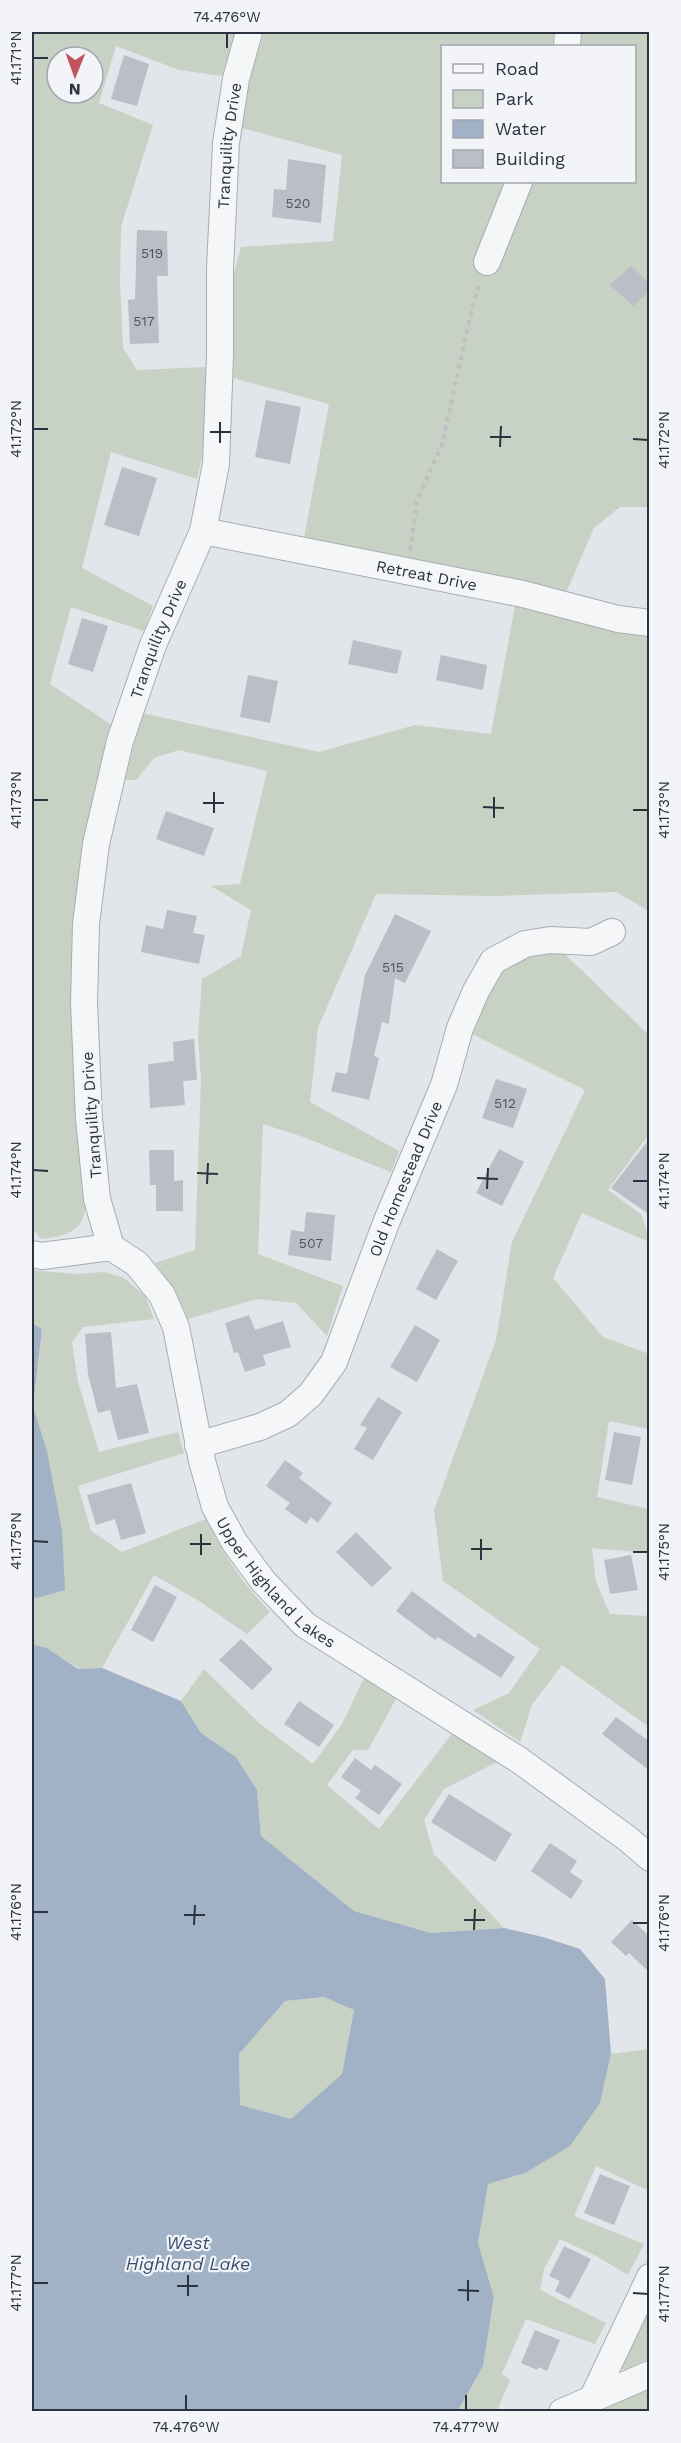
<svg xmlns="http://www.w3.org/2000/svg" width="681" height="2443" font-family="'Work Sans',sans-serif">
<rect width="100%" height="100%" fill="#e2e5e9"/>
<!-- green -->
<path fill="#c7d2c4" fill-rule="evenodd" d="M32 32H235L222 76 179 70 116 46 99 103 153 125 121 227 120 282 123 348 137 370 206 367 203 452 197 479 111 452 82 568 153 606 144 631 71 607 50 684 112 725 95 794 85 1172C87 1214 91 1234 41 1239L32 1228ZM57 57H93V93H57Z
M264 32H649V507H620L594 528 565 595 521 581 304 538 329 404 233 378 231 284 241 247 333 241 342 155 242 128 249 81ZM442 46H634V182H442Z
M516 601 649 634V911L616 892 494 896 376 894 318 1028 310 1102 399 1151 391 1172 303 1137 263 1124 258 1254 343 1286 327 1336 296 1303 257 1299 188 1319 177 1294 155 1263 195 1250 201 1080 198 1035 202 979 241 956 251 910 211 886 240 884 267 771 179 750 154 758 136 780H125L142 713 319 752 415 725 491 734Z
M550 940 649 1035V1138L647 1137 608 1190 642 1215 649 1242 582 1213 553 1278 603 1337 649 1354V1429L609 1421 597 1497 649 1509V1553L592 1548 596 1582 610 1614 649 1616V1727L562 1665 532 1705 520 1742 473 1710 509 1693 540 1649 443 1581 434 1510 496 1340 512 1242 585 1090 460 1028 493 961Z
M32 1270 76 1274 104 1272 124 1278 145 1296 154 1319 83 1327 72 1342 78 1382 99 1452 178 1432 184 1453 78 1486 91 1531 122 1552 206 1519C225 1557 241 1581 270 1612L247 1634 199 1601 154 1575 102 1668 79 1669 47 1648 32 1644V1597L36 1598 47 1451 33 1406 42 1330 32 1323Z
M204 1669 259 1723 313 1764 342 1724 365 1676 397 1697 368 1750H353L327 1785 379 1829 454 1731 501 1760 444 1789 424 1820 434 1854 504 1928 431 1933 354 1911 261 1836 257 1790 236 1757 201 1733 181 1701Z
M324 1997 354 2010 342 2074 291 2119 240 2105 239 2054 285 2001Z
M649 2049V2191L596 2166 574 2216 644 2244 628 2275 596 2256 560 2239 544 2269 540 2290 606 2323 595 2344 526 2319 502 2374 510 2380 497 2411 458 2412 483 2366 494 2297 478 2243 488 2184 525 2173 600 2103 611 2054Z
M649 2298V2359L625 2370 616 2366Z
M649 2387V2411H591Z"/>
<!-- water -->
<path fill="#a1b1c6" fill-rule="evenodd" d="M32 1323 42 1329 33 1406 47 1451 62 1531 65 1590 36 1598 32 1597Z
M32 1644 47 1648 78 1669 102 1668 181 1701 201 1733 236 1757 257 1790 261 1836 354 1911 431 1933 504 1928 543 1937 580 1949 605 1979 611 2054 600 2103 570 2146 525 2173 488 2184 478 2243 494 2297 483 2366 458 2411H32ZM324 1997 354 2010 342 2074 291 2119 240 2105 239 2054 285 2001Z"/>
<!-- building -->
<path fill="#babec6" d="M124 55 149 64 137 106 111 99Z
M288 159 326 165 321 223 272 217 274 189 286 190Z
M137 230 167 231 168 276H157L159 343 130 344 128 300 135 299Z
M631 266 650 284V291L633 306 610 285Z
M266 400 301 407 290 464 255 457Z
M122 467 157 478 139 536 104 525Z
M82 618 108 626 93 672 68 664Z
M353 640 402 651 397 674 348 664Z
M441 655 487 665 483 690 436 680Z
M248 675 278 681 270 723 240 717Z
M166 811 214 828 204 856 156 839Z
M167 910 197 916 193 933 205 935 199 964 141 952 146 925 163 929Z
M395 914 431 931 405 983 395 978 389 1024 382 1022 374 1056 379 1058 369 1100 331 1091 336 1072 347 1074 365 975Z
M194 1039 197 1080 183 1081 185 1105 150 1108 148 1064 174 1061 173 1042Z
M496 1079 527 1089 513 1128 482 1118Z
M650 1138V1215L611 1188Z
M499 1149 524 1162 502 1206 476 1193Z
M149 1150H174V1181L183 1180V1211H156V1185H150Z
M306 1212 335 1215 331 1261 288 1255 291 1230 304 1232Z
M437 1249 458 1261 436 1300 416 1289Z
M249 1315 255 1330 283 1321 291 1347 263 1355 266 1365 245 1372 238 1352 234 1353 225 1323Z
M415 1325 440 1340 417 1382 390 1367Z
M111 1332 116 1388 137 1384 149 1433 118 1440 110 1410 98 1413 88 1374 85 1334Z
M378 1397 402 1412 373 1460 354 1449 367 1428 360 1425Z
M614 1432 641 1437 632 1485 605 1480Z
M285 1460 303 1473 299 1478 332 1503 318 1523 311 1517 306 1524 285 1509 290 1503 266 1486Z
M131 1483 146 1533 121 1540 115 1519 96 1525 87 1495Z
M356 1532 392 1568 372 1587 336 1552Z
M631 1555 638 1590 610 1594 604 1560Z
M155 1585 177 1597 153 1642 131 1630Z
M412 1591 475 1638 478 1633 515 1657 501 1678 438 1637 435 1640 396 1611Z
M241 1639 273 1669 252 1690 219 1660Z
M299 1701 334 1725 319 1747 284 1724Z
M616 1717 650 1742V1771L602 1734Z
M355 1758 371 1770 375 1765 402 1784 379 1815 355 1798 361 1791 341 1777Z
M449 1794 512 1834 495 1862 431 1822Z
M550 1843 577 1861 570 1872 583 1881 571 1899 531 1871Z
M632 1920 650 1937V1973L629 1953 626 1956 611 1942Z
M600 2174 630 2186 614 2225 584 2213Z
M564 2246 591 2259 570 2299 555 2291 560 2281 549 2276Z
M535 2330 560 2340 547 2371 538 2367 537 2370 521 2363Z"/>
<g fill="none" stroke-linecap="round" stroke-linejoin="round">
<!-- minor casing -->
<g stroke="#a8acb3" stroke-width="28">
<g id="minor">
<path d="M567 46 568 32"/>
<path d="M487 262 519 182"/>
<path id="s1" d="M203 531 523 594 618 619 650 623"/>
<path id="s2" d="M111 1247 97 1199 89 1119 84 1003 86 924 96 844 120 741 153 645 203 531 216 464 220 356V269L226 143 236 79 249 32"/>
<path id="s3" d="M32 1254 42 1256 111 1247 137 1264 162 1295 176 1327 202 1461 215 1507 235 1543 263 1581 305 1625 519 1760 628 1839 650 1858"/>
<path id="s4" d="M198 1445 260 1427 288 1414 311 1394 334 1362 386 1223 444 1085 460 1028 476 991 493 961 525 944 550 940 591 942 612 932"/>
<path d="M593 2397 650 2277"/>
<path d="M562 2412 650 2374"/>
</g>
</g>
<!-- path -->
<path stroke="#bdbfc4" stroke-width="4" stroke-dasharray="4.5 4.5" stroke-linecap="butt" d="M410 550 417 501 442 444 472 308 480 283"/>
<!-- minor -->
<use href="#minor" stroke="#f5f6f8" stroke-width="26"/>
</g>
<!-- ticks -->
<path fill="none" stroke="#2c3240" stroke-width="2" d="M227 48V33M33 58H48M33 429H48M210 432H231M490 437H511M633 439 648 440M220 443V422M500 447 501 426M33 800H48M203 803H224M483 807 504 808M633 810H648M214 813V792M494 818V797M33 1170 48 1171M197 1173 218 1174M477 1178 498 1179M633 1181H648M207 1184 208 1163M487 1189 488 1168M33 1541 48 1542M190 1544H211M471 1549H492M633 1552H648M201 1555V1534M481 1560V1539M33 1912H48M184 1915H205M464 1920H485M633 1923H648M194 1925 195 1905M474 1930 475 1909M33 2283H48M177 2286H198M458 2290 479 2291M633 2293 648 2294M188 2296V2275M468 2301V2280M186 2410V2395M466 2410V2395"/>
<g text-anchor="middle" stroke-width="4.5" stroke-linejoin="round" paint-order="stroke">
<!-- number labels -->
<g font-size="14" fill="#505562">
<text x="298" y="208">520</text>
<text x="152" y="258">519</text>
<text x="144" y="326">517</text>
<text x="393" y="972">515</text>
<text x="505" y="1108">512</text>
<text x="311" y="1248">507</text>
</g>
<!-- street labels -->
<g font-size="16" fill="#2c3240" stroke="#f2f4f7">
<text dy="6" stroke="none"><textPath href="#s2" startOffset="1125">Tranquility Drive</textPath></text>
<text dy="6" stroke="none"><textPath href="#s1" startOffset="228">Retreat Drive</textPath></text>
<text dy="6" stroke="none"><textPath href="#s2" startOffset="621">Tranquility Drive</textPath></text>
<text transform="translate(91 1115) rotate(-94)" y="6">Tranquility Drive</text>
<text dy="6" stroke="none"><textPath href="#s4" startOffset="362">Old Homestead Drive</textPath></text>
<text dy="6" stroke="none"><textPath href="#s3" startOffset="468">Upper Highland Lakes</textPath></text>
</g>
<!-- water labels -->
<g font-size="18" font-style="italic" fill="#394f70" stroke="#f2f4f7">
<text x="188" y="2249">West<tspan x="188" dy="21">Highland Lake</tspan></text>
</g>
</g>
<!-- border -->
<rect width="681" height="2443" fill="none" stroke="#f2f4f7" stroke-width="66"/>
<!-- legend -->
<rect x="441" y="45" width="195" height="138" fill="#f2f4f7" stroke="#a3a6ae" stroke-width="1.5"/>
<rect x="453" y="64" width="30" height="9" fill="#f5f6f8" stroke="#a3a6ae" stroke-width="1.5"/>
<text x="495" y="75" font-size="18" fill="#2c3240">Road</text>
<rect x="453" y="90" width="30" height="18" fill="#c7d2c4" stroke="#a3a6ae" stroke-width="1.5"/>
<text x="495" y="105" font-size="18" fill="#2c3240">Park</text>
<rect x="453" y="120" width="30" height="18" fill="#a1b1c6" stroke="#a3a6ae" stroke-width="1.5"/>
<text x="495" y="135" font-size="18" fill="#2c3240">Water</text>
<rect x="453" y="150" width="30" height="18" fill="#babec6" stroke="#a3a6ae" stroke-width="1.5"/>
<text x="495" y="165" font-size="18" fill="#2c3240">Building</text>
<!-- north arrow -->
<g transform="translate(75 75) rotate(181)"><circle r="28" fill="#f2f4f7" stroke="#a3a6ae" stroke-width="1.5"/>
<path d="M0-4.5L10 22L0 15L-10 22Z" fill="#c3535e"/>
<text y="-9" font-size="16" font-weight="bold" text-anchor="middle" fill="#2c3240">N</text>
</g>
<rect x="33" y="33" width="615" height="2377" fill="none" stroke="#2c3240" stroke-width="2"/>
<g font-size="15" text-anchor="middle" fill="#2c3240">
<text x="227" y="22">74.476°W</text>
<text transform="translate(16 58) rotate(-90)" y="5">41.171°N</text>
<text transform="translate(16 429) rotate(-90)" y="5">41.172°N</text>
<text transform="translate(664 440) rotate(-90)" y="5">41.172°N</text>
<text transform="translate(16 800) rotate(-90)" y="5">41.173°N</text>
<text transform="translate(664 810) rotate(-90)" y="5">41.173°N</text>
<text transform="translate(16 1170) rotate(-90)" y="5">41.174°N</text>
<text transform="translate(664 1181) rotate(-90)" y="5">41.174°N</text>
<text transform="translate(16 1541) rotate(-90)" y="5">41.175°N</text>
<text transform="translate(664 1552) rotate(-90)" y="5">41.175°N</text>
<text transform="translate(16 1912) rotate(-90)" y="5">41.176°N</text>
<text transform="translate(664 1923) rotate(-90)" y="5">41.176°N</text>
<text transform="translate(16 2283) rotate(-90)" y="5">41.177°N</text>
<text transform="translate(664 2294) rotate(-90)" y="5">41.177°N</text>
<text x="186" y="2432">74.476°W</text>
<text x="466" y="2432">74.477°W</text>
</g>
</svg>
